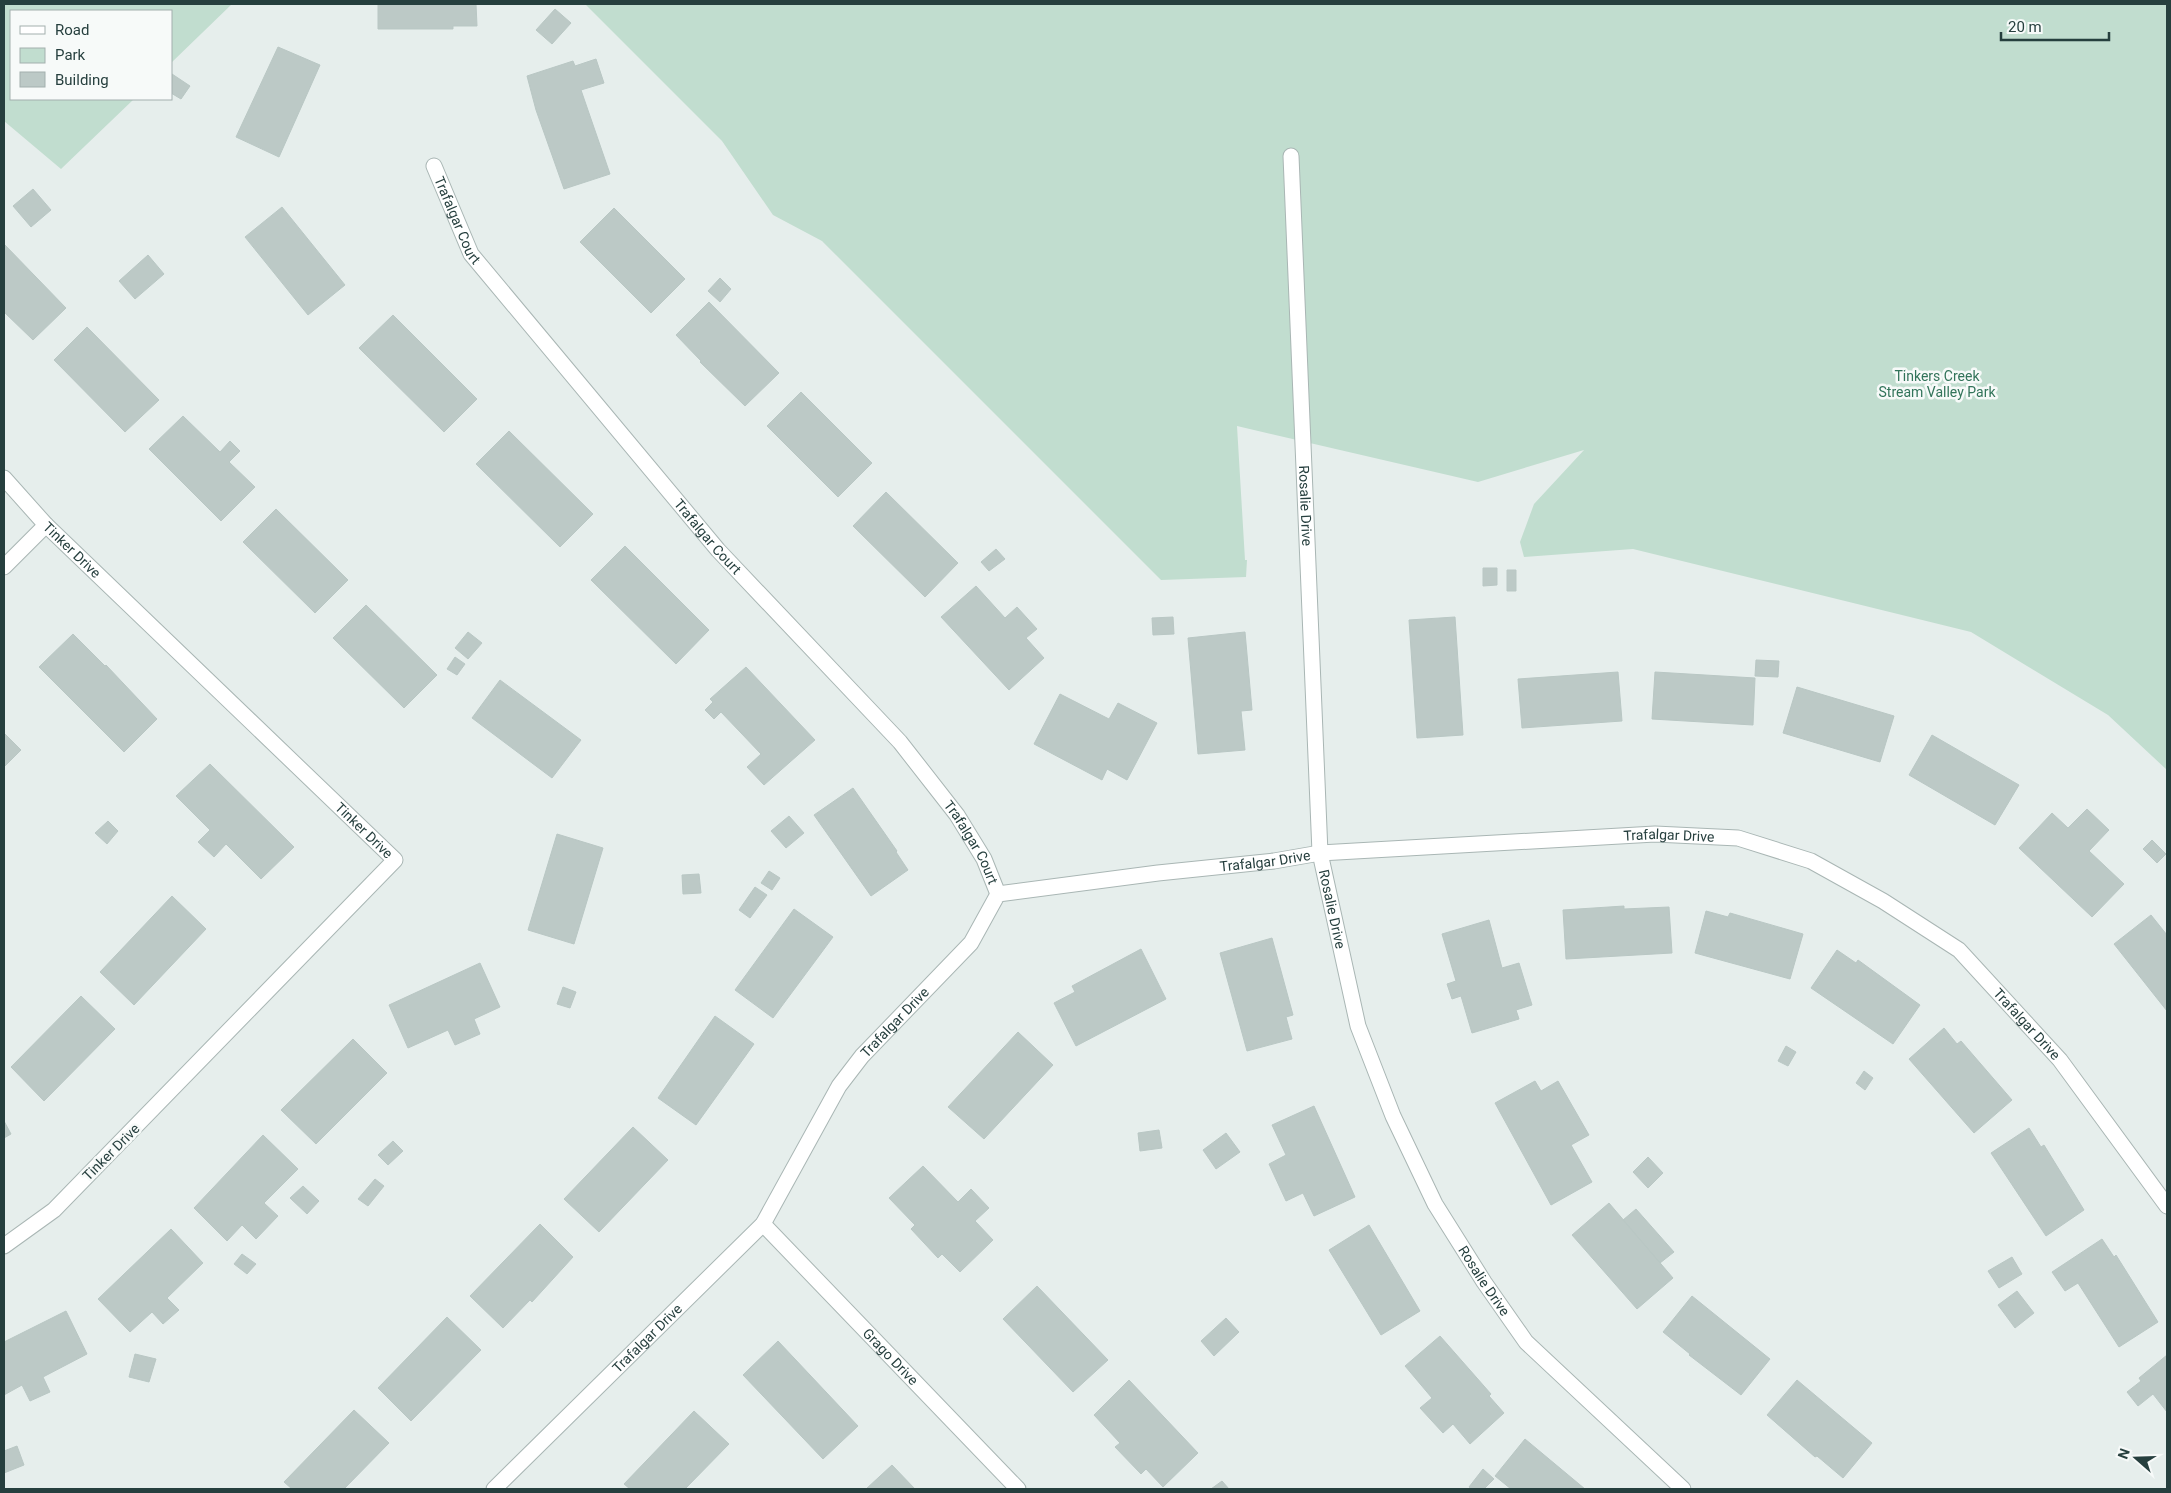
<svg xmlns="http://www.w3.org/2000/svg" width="2171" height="1493" font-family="Roboto,sans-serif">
<rect width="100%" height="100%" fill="#e6eeec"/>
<!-- green -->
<path fill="#c1ddcf" d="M4 4H232L171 63V11H11V99H134L61 169 4 121Z
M585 4H2167V770L2108 715 1971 632 1633 549 1524 557 1520 542 1534 504 1584 450 1478 482 1237 426 1245 560H1247L1246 577 1161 580 822 241 773 215 722 141Z"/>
<!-- building -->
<path fill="#bcc9c6" stroke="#b9c7c4" d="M378 4H476L477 26H453V29H378Z
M555 9 571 23 552 44 536 30Z
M278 47 320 65 279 157 236 137Z
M596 59 604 83 581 90 610 174 564 189 536 110 527 76 573 61 575 66Z
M172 74 190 86 181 99 171 93Z
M33 189 51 210 31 227 13 206Z
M282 207 345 285 308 315 245 237Z
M614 208 685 279 651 313 580 242Z
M4 244 66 308 33 340 4 312Z
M148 255 164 274 135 299 119 281Z
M720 278 731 289 720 302 708 291Z
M709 302 779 373 745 406 700 362 701 361 676 335Z
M393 315 477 399 444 432 359 348Z
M87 327 159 400 125 432 54 360Z
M801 392 872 463 838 497 767 426Z
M183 416 220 452 230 441 240 451 229 462 255 487 221 521 149 449Z
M509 431 593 514 560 547 476 464Z
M886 492 958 563 925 597 853 526Z
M276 509 348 580 315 613 243 542Z
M625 546 709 630 676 664 591 580Z
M996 549 1005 559 989 571 981 562Z
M1483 568H1497V585L1483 586Z
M1507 570H1516V591H1507Z
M976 586 1005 618 1017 607 1037 629 1026 638 1044 658 1009 690 941 617Z
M366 605 437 675 404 708 333 638Z
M1173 617 1174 634 1153 635 1152 618Z
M1455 617 1463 735 1417 738 1409 620Z
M468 632 482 643 468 659 455 648Z
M1245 632 1252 710 1241 711 1245 750 1198 754 1188 638Z
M73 634 105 666 106 665 157 719 124 752 39 667Z
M455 657 465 664 457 675 447 669Z
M1756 660 1779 661 1778 677 1755 676Z
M746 667 815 740 764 785 747 767 761 754 721 712 714 719 705 710 713 702 710 699Z
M1618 672 1622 721 1522 728 1518 679Z
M1655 672 1755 678 1753 725 1652 719Z
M500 680 581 740 552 778 472 718Z
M1797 687 1894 716 1880 762 1783 733Z
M1060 694 1109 719 1118 703 1157 723 1127 780 1107 769 1102 780 1034 744Z
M4 733 21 750 4 767Z
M1932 735 2019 785 1995 825 1909 775Z
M210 764 294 847 261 879 226 844 214 857 198 842 210 830 176 796Z
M853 788 897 851 896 852 908 870 871 896 814 815Z
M2087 809 2109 830 2089 851 2124 884 2092 917 2019 848 2052 813 2068 828Z
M789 816 804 833 786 848 771 831Z
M108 821 118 831 107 844 95 833Z
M557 834 603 848 574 944 528 930Z
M2152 840 2166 854 2157 863 2143 849Z
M769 871 780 878 772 890 761 883Z
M699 874 701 893 683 894 682 875Z
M755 887 767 895 750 918 739 910Z
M172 896 206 929 134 1005 100 972Z
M1624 906V909L1669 907 1672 953 1566 959 1563 910Z
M794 909 833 937 773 1018 735 990Z
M1706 911 1728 917 1730 913 1803 934 1790 979 1695 953Z
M2151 915 2167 935V1011L2114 944Z
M1489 920 1502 968 1519 963 1532 1005 1516 1010 1519 1019 1472 1033 1461 996 1452 999 1447 984 1456 981 1442 934Z
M1272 938 1293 1015 1286 1017 1292 1039 1247 1051 1220 953Z
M1141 949 1166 999 1076 1046 1054 1003 1075 992 1072 986Z
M1837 950 1856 963 1858 960 1920 1005 1893 1044 1811 988Z
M480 963 500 1007 474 1019 480 1034 455 1045 448 1030 408 1048 389 1005Z
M563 987 576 992 570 1008 557 1004Z
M81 996 115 1029 44 1101 11 1067Z
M715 1016 754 1044 696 1125 658 1098Z
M1944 1028 1957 1044 1961 1041 2012 1100 1974 1133 1909 1059Z
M1018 1032 1053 1065 984 1139 948 1107Z
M353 1039 387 1073 316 1144 281 1110Z
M1786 1046 1796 1052 1788 1066 1778 1061Z
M1864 1071 1873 1078 1865 1090 1856 1083Z
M1535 1081 1541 1091 1558 1081 1589 1135 1571 1145 1592 1182 1551 1205 1495 1103Z
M1314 1106 1355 1197 1314 1216 1303 1193 1286 1201 1269 1164 1286 1155 1272 1125Z
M4 1121 11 1134 4 1138Z
M633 1127 668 1160 599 1232 564 1199Z
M2029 1128 2041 1147 2044 1145 2084 1210 2046 1236 1991 1153Z
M1159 1130 1162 1148 1140 1151 1138 1133Z
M1226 1133 1240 1152 1216 1169 1203 1150Z
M263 1135 298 1169 264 1203 278 1216 256 1239 242 1225 227 1241 194 1208Z
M393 1141 403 1151 388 1165 378 1155Z
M1648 1157 1663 1173 1648 1188 1633 1172Z
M923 1166 958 1202 971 1189 989 1208 975 1221 993 1240 960 1272 942 1254 938 1258 911 1229 915 1225 889 1198Z
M375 1179 384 1186 368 1206 358 1199Z
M303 1186 319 1201 307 1214 290 1198Z
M1609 1203 1673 1278 1637 1309 1572 1235Z
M1636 1209 1674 1252 1660 1263 1623 1220Z
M540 1224 573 1257 532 1302 530 1300 503 1328 470 1296Z
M1369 1225 1420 1311 1381 1335 1329 1250Z
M171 1229 203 1263 167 1298 179 1310 163 1324 152 1312 130 1332 98 1299Z
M2102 1239 2114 1257 2116 1255 2158 1322 2119 1347 2078 1283 2065 1291 2052 1272Z
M242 1254 256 1264 247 1274 234 1264Z
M2012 1257 2022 1274 1999 1288 1988 1271Z
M1037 1286 1108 1360 1073 1392 1003 1319Z
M2017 1291 2034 1313 2015 1328 1998 1305Z
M1692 1296 1770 1359 1741 1395 1689 1355 1690 1354 1663 1332Z
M66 1311 87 1354 43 1377 50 1392 30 1401 22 1385 4 1395V1342Z
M447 1317 481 1350 411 1421 378 1388Z
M1226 1318 1239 1332 1214 1356 1201 1341Z
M1440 1336 1491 1394 1489 1396 1504 1413 1470 1444 1453 1424 1443 1433 1420 1408 1432 1398 1405 1366Z
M778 1341 858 1426 823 1459 743 1375Z
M135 1354 156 1359 149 1382 129 1377Z
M2167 1355V1412L2153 1394 2138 1406 2127 1392 2141 1381 2139 1378Z
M1129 1380 1198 1453 1163 1487 1146 1469 1141 1474 1115 1447 1120 1443 1094 1415Z
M1797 1380 1872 1443 1843 1478 1817 1456 1815 1457 1767 1415Z
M354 1410 389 1443 344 1489H292L284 1482Z
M694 1411 729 1444 685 1489H630L624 1484Z
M1525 1439 1585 1489H1511L1495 1476Z
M17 1446 24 1465 4 1473V1451Z
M892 1465 915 1489H866Z
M1483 1469 1494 1479 1484 1489H1472L1469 1487Z
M1222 1481 1229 1489H1211Z"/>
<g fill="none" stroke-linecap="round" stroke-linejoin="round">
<!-- street casing -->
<g stroke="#a9b6b4" stroke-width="17">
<g id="street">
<path id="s1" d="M1291 156 1320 853 1358 1026 1393 1116 1435 1204 1484 1282 1526 1342 1683 1489"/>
<path id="s2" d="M434 166 471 254 718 550 900 742 957 815 984 859 998 894"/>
<path id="s3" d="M4 478 46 525 395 860 54 1210 4 1246"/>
<path d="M4 567 46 525"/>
<path id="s4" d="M763 1224 1018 1489"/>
<path id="s5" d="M494 1489 763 1224 839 1086 862 1056 971 943 998 894 1158 873 1274 861 1320 853 1655 834 1738 838 1811 861 1883 901 1959 950 2060 1060 2167 1206"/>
</g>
</g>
<!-- street -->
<use href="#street" stroke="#fff" stroke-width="15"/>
</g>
<g text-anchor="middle" stroke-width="5" stroke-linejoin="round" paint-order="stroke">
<!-- street labels -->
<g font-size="14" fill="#263f3e" stroke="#f7faf9">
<text dy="5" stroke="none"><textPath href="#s2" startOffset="59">Trafalgar Court</textPath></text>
<text dy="5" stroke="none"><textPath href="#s1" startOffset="350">Rosalie Drive</textPath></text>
<text dy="5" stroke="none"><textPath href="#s2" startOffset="464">Trafalgar Court</textPath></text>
<text dy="5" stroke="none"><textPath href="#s3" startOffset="99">Tinker Drive</textPath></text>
<text dy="5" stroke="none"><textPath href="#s3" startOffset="504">Tinker Drive</textPath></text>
<text dy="5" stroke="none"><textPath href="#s5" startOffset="1460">Trafalgar Drive</textPath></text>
<text dy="5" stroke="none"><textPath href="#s2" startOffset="869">Trafalgar Court</textPath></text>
<text dy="5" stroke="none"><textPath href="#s5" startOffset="1055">Trafalgar Drive</textPath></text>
<text dy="5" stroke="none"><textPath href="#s1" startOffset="755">Rosalie Drive</textPath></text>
<text dy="5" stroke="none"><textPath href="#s5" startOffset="620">Trafalgar Drive</textPath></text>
<text dy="5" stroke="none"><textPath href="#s5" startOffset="1879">Trafalgar Drive</textPath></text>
<text transform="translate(111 1152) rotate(-45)" y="5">Tinker Drive</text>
<text dy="5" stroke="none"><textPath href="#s1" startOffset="1160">Rosalie Drive</textPath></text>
<text dy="5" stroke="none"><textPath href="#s5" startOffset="215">Trafalgar Drive</textPath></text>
<text dy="5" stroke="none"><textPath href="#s4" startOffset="184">Grago Drive</textPath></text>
</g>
<!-- park labels -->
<g font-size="14" fill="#32745a" stroke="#f7faf9">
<text x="1937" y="381">Tinkers Creek<tspan x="1937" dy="16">Stream Valley Park</tspan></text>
</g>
</g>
<!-- border -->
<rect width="2171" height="1493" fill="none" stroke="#263f3e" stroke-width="10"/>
<!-- legend -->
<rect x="10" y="10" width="162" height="90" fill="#f7faf9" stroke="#a3afae"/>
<rect x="20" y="26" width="25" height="8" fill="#ffffff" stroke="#a3afae"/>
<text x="55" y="35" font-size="15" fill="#263f3e">Road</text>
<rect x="20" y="48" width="25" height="15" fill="#c1ddcf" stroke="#a3afae"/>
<text x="55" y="60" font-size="15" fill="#263f3e">Park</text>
<rect x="20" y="72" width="25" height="15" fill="#bcc9c6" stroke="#a3afae"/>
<text x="55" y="85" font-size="15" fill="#263f3e">Building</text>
<!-- north arrow -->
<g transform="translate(2136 1458) rotate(290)" stroke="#f7faf9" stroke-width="4" paint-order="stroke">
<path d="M0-4L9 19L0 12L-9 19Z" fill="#263f3e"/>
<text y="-8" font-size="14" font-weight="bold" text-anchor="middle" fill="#263f3e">N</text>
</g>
<!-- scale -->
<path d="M2001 32v8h108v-8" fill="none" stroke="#263f3e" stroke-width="2.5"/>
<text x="2008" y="32" font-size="15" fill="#263f3e" stroke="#f7faf9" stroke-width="4" paint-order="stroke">20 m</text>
</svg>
